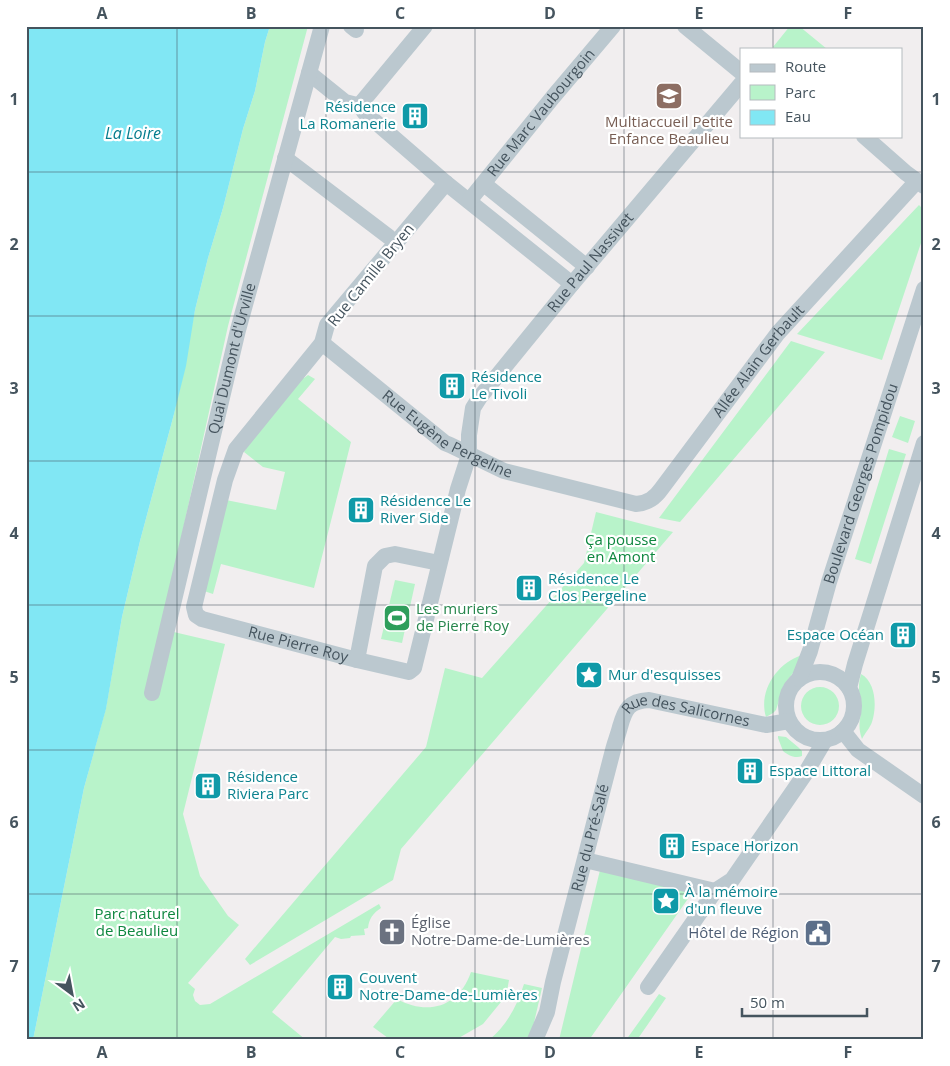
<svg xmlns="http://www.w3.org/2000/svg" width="950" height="1066" font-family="'Open Sans',sans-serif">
<rect width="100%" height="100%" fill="#f1eeef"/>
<!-- green -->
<path fill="#b8f3ca" d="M270 26H308L228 326 161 629 225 644 183 814 200 876 228 916 239 925 188 983 195 989 193 995 195 1001 200 1005 210 1004 379 904 381 908C373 913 369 919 368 928L364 929 365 935 351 936 350 938 341 939 335 937 272 1012 306 1040H33L84 788 106 708 122 617 140 541 174 414 195 310 208 258 223 208 243 129 255 91 265 42Z
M790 26H799L827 49H775L773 47Z
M919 205 924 210V234L882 360 797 334Z
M791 341 825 352 680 522 659 518Z
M308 375 315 379 298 399 351 442 314 588 221 564 213 594 204 591 226 500 276 510 285 472 263 467 244 452 246 449 243 446 302 376 304 378Z
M900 416 915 421 908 443 892 437Z
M889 449 906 454 871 564 855 559Z
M596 512 673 532 401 849 393 880 250 965 245 959 426 747 445 668 482 678 584 563Z
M395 580 415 584 402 643 381 639Z
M802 655 796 669 784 685 776 710 773 713 766 717C758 691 777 663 802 655Z
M861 674C876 682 877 707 872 722 870 728 865 733 862 739 857 725 861 720 861 706 860 692 857 689 861 674Z
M801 706a19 19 0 1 1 38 0a19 19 0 1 1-38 0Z
M778 736 786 737 798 747 802 751V756C795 759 788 755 783 751L778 738Z
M600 870 692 893 589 1040H559Z
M471 972 509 980 507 991 501 1002 483 1024 457 1039 395 1040 388 1038 373 1027 397 999C428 1016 459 1007 471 972Z
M524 984 542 988 530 1040H489C507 1025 517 1006 524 984Z
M659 994 666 998 637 1040H626Z"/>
<!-- water -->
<path fill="#81e7f4" d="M26 26H270L265 42 255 91 243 129 223 208 208 258 195 310 186 366 174 414 140 541 122 617 106 709 84 788 33 1040H26Z"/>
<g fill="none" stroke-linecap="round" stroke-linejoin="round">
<!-- minor -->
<g stroke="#bbc8cf" stroke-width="16">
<path d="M351 26 356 30"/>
<path d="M685 26 741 72"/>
<path d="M309 73 345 102 361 106 364 112 446 183 572 284"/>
<path d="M361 106 362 102 425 26"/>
<path d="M864 136 906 173 924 186"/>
<path d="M285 158 389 237"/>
<path id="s1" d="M446 183 327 325 322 343 236 449 225 480 194 607 196 615 202 619 357 660 409 672 414 668 458 489 469 455V435L473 408 480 397 572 284 741 84"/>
<path d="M484 184 587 267"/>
<path id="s2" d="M469 201 553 97 613 26"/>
<path id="s3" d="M322 343 445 443 450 445 504 471 636 504C648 503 655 498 662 488L778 333 917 181"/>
<path d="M357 660 375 566 385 556 395 554 439 563"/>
<circle cx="820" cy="706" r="34"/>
<path id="s4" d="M799 679 810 651 829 582 924 289"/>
<path d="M849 688 855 664 924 443"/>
<path id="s5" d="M152 693 238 330 322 26"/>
<path d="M843 731 858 750 924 796"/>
<path d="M585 860 715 891"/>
<path d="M648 987 715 891 732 880 805 774 825 740"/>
<path id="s6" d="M535 1040 547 1012 553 982 613 750C615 742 618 735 620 727 625 709 629 701 649 700L766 725 789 721"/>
</g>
</g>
<!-- grid -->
<path fill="none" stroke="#45545e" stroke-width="1" stroke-opacity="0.55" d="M177 26V1040M326 26V1040M475 26V1040M624 26V1040M773 26V49M773 136V1040M26 172H924M26 316H924M26 461H924M26 605H924M26 750H924M26 894H924"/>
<!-- icons -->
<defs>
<g id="school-square" transform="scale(1.4375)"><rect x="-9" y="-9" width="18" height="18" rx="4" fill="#8d6e63" stroke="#fff"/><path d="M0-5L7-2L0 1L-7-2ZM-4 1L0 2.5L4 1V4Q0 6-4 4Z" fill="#fff"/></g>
<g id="building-square" transform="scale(1.4375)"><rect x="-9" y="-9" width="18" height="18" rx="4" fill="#0f9aa8" stroke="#fff"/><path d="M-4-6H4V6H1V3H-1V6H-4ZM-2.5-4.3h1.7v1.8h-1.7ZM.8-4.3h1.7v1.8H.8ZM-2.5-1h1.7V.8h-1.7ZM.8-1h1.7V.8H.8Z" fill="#fff"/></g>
<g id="stadium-square" transform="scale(1.4375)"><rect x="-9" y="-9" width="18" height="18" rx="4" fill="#2e9e5b" stroke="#fff"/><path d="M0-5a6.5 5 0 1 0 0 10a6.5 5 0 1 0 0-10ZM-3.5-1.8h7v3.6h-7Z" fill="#fff"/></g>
<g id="sight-square" transform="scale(1.4375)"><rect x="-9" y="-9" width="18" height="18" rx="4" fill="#0f9aa8" stroke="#fff"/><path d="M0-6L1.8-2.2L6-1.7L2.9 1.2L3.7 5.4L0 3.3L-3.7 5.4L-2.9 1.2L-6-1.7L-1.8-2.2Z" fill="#fff"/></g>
<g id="church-square" transform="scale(1.4375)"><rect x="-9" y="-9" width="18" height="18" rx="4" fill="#6b7280" stroke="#fff"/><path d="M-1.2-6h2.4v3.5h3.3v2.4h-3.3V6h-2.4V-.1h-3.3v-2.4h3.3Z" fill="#fff"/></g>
<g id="civic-square" transform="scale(1.4375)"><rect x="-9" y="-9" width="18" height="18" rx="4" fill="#5c6f8a" stroke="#fff"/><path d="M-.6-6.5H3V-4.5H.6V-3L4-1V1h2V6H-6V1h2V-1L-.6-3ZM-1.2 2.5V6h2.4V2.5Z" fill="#fff"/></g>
</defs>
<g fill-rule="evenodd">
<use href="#school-square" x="669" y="96"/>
<use href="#building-square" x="415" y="116"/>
<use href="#building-square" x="452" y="386"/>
<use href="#building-square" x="361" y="510"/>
<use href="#building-square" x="529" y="588"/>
<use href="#stadium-square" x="397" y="618"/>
<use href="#building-square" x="903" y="635"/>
<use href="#sight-square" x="589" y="675"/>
<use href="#building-square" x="750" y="771"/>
<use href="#building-square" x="208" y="786"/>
<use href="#building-square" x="672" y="846"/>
<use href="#sight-square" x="666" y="901"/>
<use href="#church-square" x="392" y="932"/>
<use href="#civic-square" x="818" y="933"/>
<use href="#building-square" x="340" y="987"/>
</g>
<g text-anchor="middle" stroke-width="4.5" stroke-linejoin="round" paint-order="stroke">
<!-- culture labels -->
<g font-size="15" fill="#0d838f" stroke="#fff" text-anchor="start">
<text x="396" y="112" text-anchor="end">Résidence<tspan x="396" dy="17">La Romanerie</tspan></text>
<text x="471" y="382">Résidence<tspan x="471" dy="17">Le Tivoli</tspan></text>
<text x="380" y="506">Résidence Le<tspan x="380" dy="17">River Side</tspan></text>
<text x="548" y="584">Résidence Le<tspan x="548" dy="17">Clos Pergeline</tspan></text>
<text x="884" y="640" text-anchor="end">Espace Océan</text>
<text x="608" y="680">Mur d'esquisses</text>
<text x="769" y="776">Espace Littoral</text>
<text x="227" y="782">Résidence<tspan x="227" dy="17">Riviera Parc</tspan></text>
<text x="691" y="851">Espace Horizon</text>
<text x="685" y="897">À la mémoire<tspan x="685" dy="17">d'un fleuve</tspan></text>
<text x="359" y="983">Couvent<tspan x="359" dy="17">Notre-Dame-de-Lumières</tspan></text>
</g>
<!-- street labels -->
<g font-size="15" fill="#45545e" stroke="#fff">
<text dy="5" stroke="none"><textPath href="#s2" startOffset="114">Rue Marc Vaubourgoin</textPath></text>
<text dy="5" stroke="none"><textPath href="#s1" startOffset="1194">Rue Paul Nassivet</textPath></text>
<text transform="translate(371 275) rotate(-51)" y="5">Rue Camille Bryen</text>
<text dy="5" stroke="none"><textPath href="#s5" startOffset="344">Quai Dumont d'Urville</textPath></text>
<text dy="5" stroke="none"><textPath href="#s3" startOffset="551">Allée Alain Gerbault</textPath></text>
<text dy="5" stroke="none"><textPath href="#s3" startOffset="156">Rue Eugène Pergeline</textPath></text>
<text dy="5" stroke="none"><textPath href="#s4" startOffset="205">Boulevard Georges Pompidou</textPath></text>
<text dy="5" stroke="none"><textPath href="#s1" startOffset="619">Rue Pierre Roy</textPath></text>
<text dy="5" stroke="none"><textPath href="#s6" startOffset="406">Rue des Salicornes</textPath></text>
<text dy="5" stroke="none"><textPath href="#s6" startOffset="210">Rue du Pré-Salé</textPath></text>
</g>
<!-- education labels -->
<g font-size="15" fill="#785e54" stroke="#fff">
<text x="669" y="127">Multiaccueil Petite<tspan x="669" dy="17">Enfance Beaulieu</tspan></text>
</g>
<!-- park labels -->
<g font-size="15" fill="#0e873f" stroke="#fff">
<text x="621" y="545">Ça pousse<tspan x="621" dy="17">en Amont</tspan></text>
<text x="137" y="919">Parc naturel<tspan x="137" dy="17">de Beaulieu</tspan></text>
</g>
<!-- leisure labels -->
<g font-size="15" fill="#27864d" stroke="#fff" text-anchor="start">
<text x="416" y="614">Les muriers<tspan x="416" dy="17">de Pierre Roy</tspan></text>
</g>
<!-- worship labels -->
<g font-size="15" fill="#5b616d" stroke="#fff" text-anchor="start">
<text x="411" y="928">Église<tspan x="411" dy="17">Notre-Dame-de-Lumières</tspan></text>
</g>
<!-- service labels -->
<g font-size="15" fill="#4e5e75" stroke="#fff" text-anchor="end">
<text x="799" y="938">Hôtel de Région</text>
</g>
<!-- water labels -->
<g font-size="16" font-style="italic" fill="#047c8d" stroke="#fff">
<text x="133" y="139">La Loire</text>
</g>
</g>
<!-- border -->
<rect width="950" height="1066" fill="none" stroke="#ffffff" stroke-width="55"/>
<!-- legend -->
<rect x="740" y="48" width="162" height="90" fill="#ffffff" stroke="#b5bbbf"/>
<rect x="750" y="64" width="25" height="8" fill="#bbc8cf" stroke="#b5bbbf"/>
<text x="785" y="72" font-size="15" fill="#45545e">Route</text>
<rect x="750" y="85" width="25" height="15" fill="#b8f3ca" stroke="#b5bbbf"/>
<text x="785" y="98" font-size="15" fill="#45545e">Parc</text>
<rect x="750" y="110" width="25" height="15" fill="#81e7f4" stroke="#b5bbbf"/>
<text x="785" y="122" font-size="15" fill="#45545e">Eau</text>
<!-- north arrow -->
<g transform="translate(72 994) rotate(148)" stroke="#ffffff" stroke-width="4" paint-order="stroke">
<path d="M0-4L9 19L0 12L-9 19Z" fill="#45545e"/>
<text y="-8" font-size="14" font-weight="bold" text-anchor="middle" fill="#45545e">N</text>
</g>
<!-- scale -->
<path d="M742 1008v8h125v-8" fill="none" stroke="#45545e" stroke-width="2.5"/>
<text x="750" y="1008" font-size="15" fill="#45545e" stroke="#ffffff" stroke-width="4" paint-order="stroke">50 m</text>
<rect x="28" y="28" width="894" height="1010" fill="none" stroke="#45545e" stroke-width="2"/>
<g font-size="16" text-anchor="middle" font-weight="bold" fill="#45545e">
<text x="102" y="19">A</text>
<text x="251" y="19">B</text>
<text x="400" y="19">C</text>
<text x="550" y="19">D</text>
<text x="699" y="19">E</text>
<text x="848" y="19">F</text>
<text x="14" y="105">1</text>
<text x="936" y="105">1</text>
<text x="14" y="250">2</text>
<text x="936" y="250">2</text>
<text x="14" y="394">3</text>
<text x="936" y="394">3</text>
<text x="14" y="539">4</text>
<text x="936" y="539">4</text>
<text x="14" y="683">5</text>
<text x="936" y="683">5</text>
<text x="14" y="828">6</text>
<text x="936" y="828">6</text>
<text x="14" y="972">7</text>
<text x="936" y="972">7</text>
<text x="102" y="1058">A</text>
<text x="251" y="1058">B</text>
<text x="400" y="1058">C</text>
<text x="550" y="1058">D</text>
<text x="699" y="1058">E</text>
<text x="848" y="1058">F</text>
</g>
</svg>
